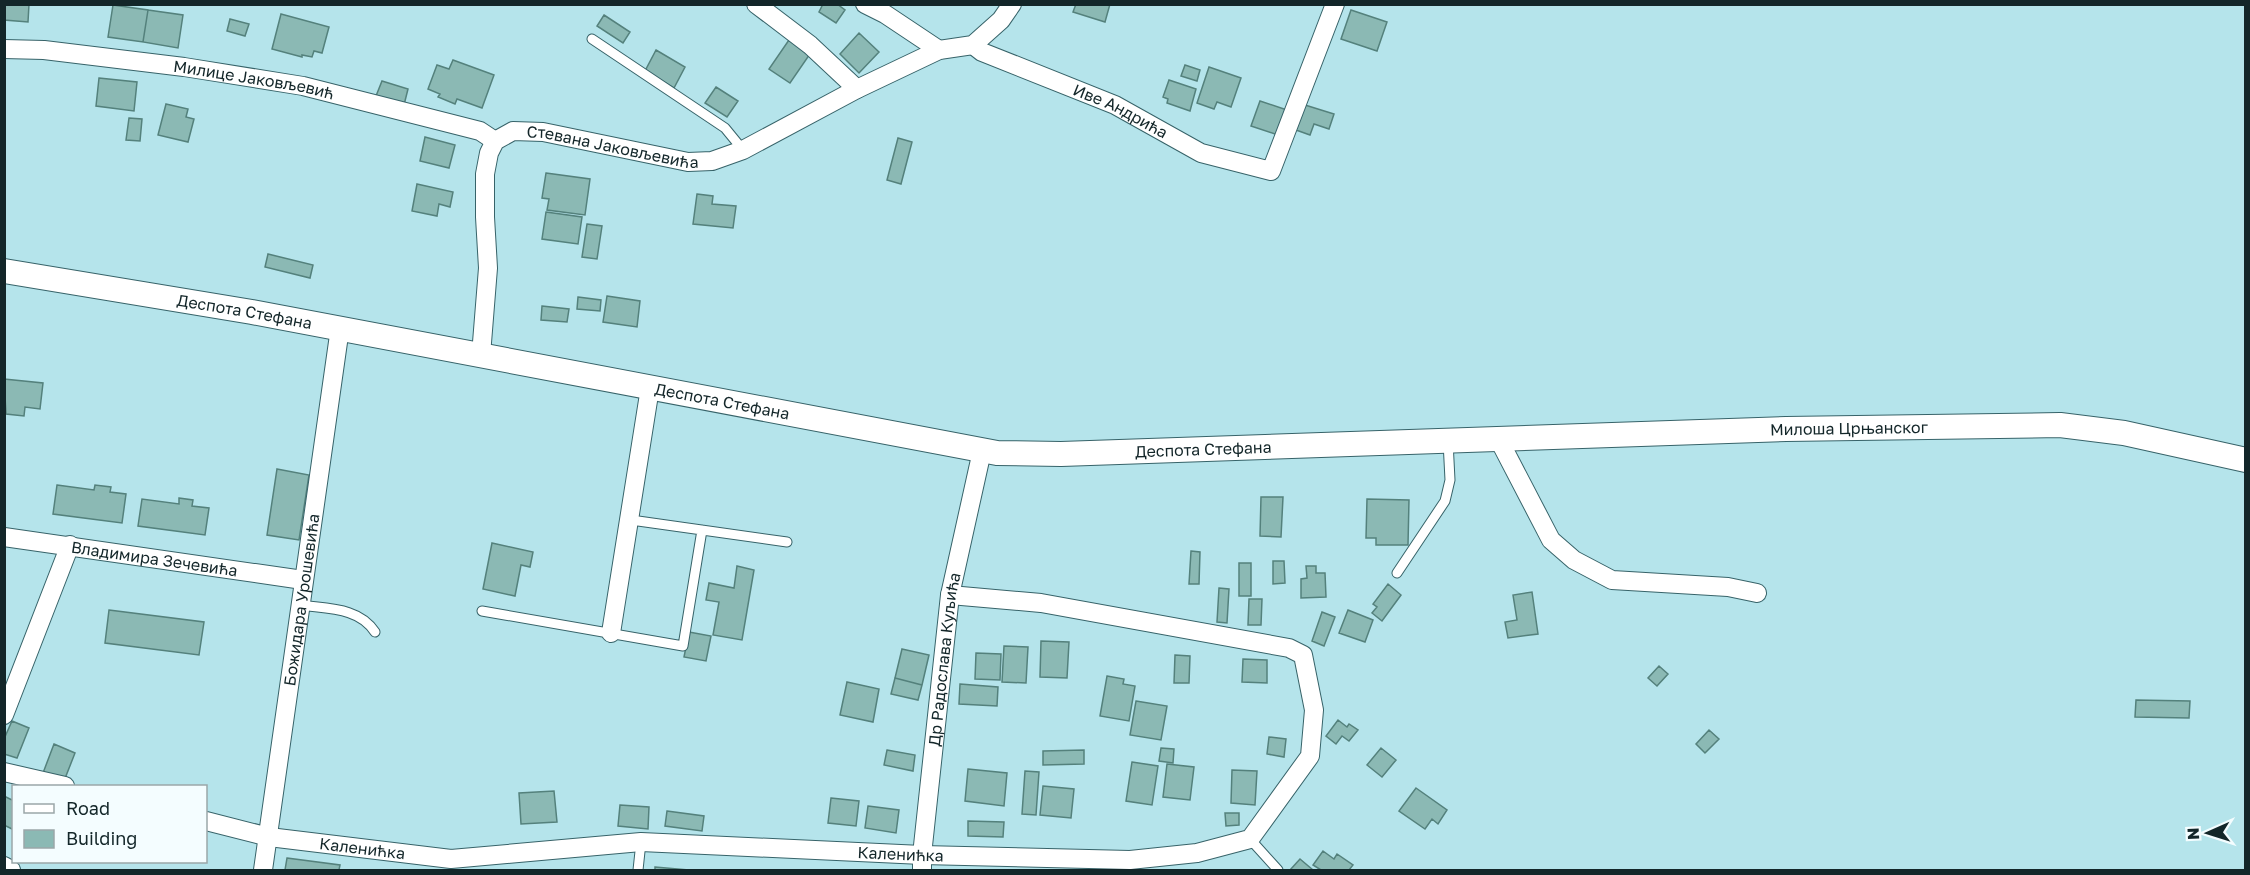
<svg xmlns="http://www.w3.org/2000/svg" width="2250" height="875" font-family="'Golos Text',sans-serif">
<rect width="100%" height="100%" fill="#b5e4eb"/>
<!-- building -->
<path fill="#8bb9b4" stroke="#54817c" stroke-width="1.5" d="M4 4H29L28 22 4 20Z
M823 4H837L845 10 836 23 819 12Z
M1076 4H1110L1105 22 1073 12Z
M113 5 148 10 143 42 108 37Z
M148 10 183 15 178 48 143 42Z
M1351 10 1387 22 1377 51 1341 39Z
M281 14 329 27 322 53 314 51 312 57 302 55V57L272 49Z
M604 15 630 32 623 43 597 26Z
M230 19 249 24 245 36 227 31Z
M859 33 879 52 859 73 840 54Z
M791 37 812 51 790 83 769 69Z
M656 50 685 67 674 88 645 71Z
M453 60 494 75 482 108 457 99 455 104 438 97 440 94 428 89 437 65 449 69Z
M1185 65 1200 70 1197 81 1181 76Z
M1209 67 1241 78 1231 107 1217 102 1214 109 1197 103Z
M99 78 137 82 134 111 96 106Z
M1169 80 1196 89 1190 111 1167 103 1168 99 1163 97Z
M382 81 408 89 404 105 376 96Z
M716 87 738 101 727 117 705 103Z
M1260 101 1287 110 1278 135 1251 126Z
M166 104 188 109 186 117 194 119 188 142 158 135Z
M1305 105 1334 114 1329 129 1314 124 1310 135 1296 130Z
M129 118 142 119 140 141 126 140Z
M425 137 455 145 449 168 420 161Z
M898 138 912 142 901 184 887 180Z
M546 173 590 179 585 215 547 210 549 199 542 198Z
M417 184 453 192 450 207 439 204 437 216 412 211Z
M697 194 713 196 712 204 736 206 733 228 693 224Z
M546 212 582 217 578 244 542 239Z
M587 224 602 226 597 259 582 257Z
M268 254 313 265 310 278 265 267Z
M607 296 640 301 637 327 603 322Z
M578 297 601 300 600 311 577 309Z
M542 306 569 309 567 322 541 320Z
M4 379 43 383 40 409 25 407 24 416 6 414Z
M277 469 309 475 299 540 267 535Z
M57 485 94 490 95 485 111 487 110 492 126 494 122 523 53 514Z
M1261 497H1283L1281 537 1260 536Z
M179 498 193 500 192 506 209 508 205 535 138 526 142 499 179 504Z
M1367 499 1409 500 1408 545H1376V538H1366Z
M492 543 533 552 530 567 521 565 515 596 483 589Z
M1191 551 1200 552 1199 584H1189Z
M1273 561H1284L1285 583 1273 584Z
M1239 563H1251V596H1239Z
M737 566 754 570 742 640 713 635 719 602 706 600 709 583 734 588Z
M1306 566H1316V573H1325L1326 597 1301 598V579L1307 578Z
M1388 584 1401 595 1382 621 1372 613 1377 607 1373 604Z
M1219 588 1229 589 1227 623 1217 622Z
M1532 592 1538 634 1508 638 1505 622 1517 620 1513 595Z
M1249 599H1262L1261 625H1248Z
M109 610 204 622 199 655 105 643Z
M1348 610 1373 620 1365 642 1339 633Z
M1322 612 1335 617 1324 646 1312 641Z
M689 632 711 636 706 661 684 657Z
M1041 641 1069 642 1067 678 1040 677Z
M1004 646 1028 647 1026 683 1002 682Z
M902 649 929 655 922 685 895 678Z
M976 653 1001 654 1000 680 975 679Z
M1175 655 1190 656 1189 683H1174Z
M1243 659 1267 660V683L1242 682Z
M1659 666 1668 674 1657 686 1648 678Z
M1107 676 1124 679 1123 684 1135 686 1129 721 1100 716Z
M895 678 922 685 918 700 891 694Z
M847 682 879 689 873 722 840 715Z
M960 684 998 687 997 706 959 704Z
M2136 700 2190 701 2189 718 2135 717Z
M1136 701 1167 706 1161 740 1130 735Z
M1338 720 1347 727 1349 724 1358 730 1349 741 1342 736 1336 744 1326 736Z
M12 721 29 728 17 758 4 754V739Z
M1709 730 1719 739 1705 753 1696 744Z
M1269 737 1286 739 1284 757 1267 754Z
M54 744 75 753 64 781 43 773Z
M1161 748 1174 749 1173 763 1159 761Z
M1381 748 1396 760 1382 777 1367 765Z
M887 750 915 755 913 771 884 765Z
M1084 750V764L1043 765V751Z
M1132 762 1158 766 1152 805 1126 801Z
M1167 764 1194 767 1190 800 1163 797Z
M968 769 1007 773 1004 806 965 801Z
M1232 770 1257 771 1255 805 1231 803Z
M1025 771 1039 772 1036 815 1022 814Z
M1043 786 1074 789 1071 818 1040 815Z
M1416 788 1447 810 1438 824 1432 819 1425 829 1399 811Z
M554 791 557 822 521 824 519 793Z
M4 796 14 801V830L4 825Z
M831 798 859 801 856 826 828 823Z
M620 805 649 807 648 829 618 826Z
M868 806 899 810 896 833 865 828Z
M667 811 704 816 702 831 665 826Z
M1225 813H1239V825L1226 826Z
M968 821 1004 822 1003 837 968 836Z
M1323 851 1334 859 1337 854 1353 865 1349 870H1321L1313 865Z
M287 858 340 865 339 870H285Z
M1300 859 1313 870H1290Z
M655 867 689 870H655Z"/>
<g fill="none" stroke-linecap="round" stroke-linejoin="round">
<!-- service casing -->
<g stroke="#376369" stroke-width="11">
<path id="service" d="M592 39 725 128 743 150
M631 520 787 542
M1397 573 1445 501 1450 480 1448 441
M300 605C327 609 359 607 375 632
M482 611 683 646 702 530
M1250 839 1278 870
M638 870 641 842"/>
</g>
<!-- minor casing -->
<g stroke="#376369" stroke-width="20">
<g id="minor">
<path d="M756 4 810 45 857 89"/>
<path d="M865 4 885 14 939 50"/>
<path id="s1" d="M973 45 982 52 1115 105 1201 153 1271 171 1335 4"/>
<path id="s2" d="M4 49 44 50 184 67 303 86 480 131 495 141"/>
<path id="s3" d="M481 355 488 268 485 217V174L489 153 495 141 513 131 543 132 688 162 712 161 743 150 857 89 939 50 973 45 1001 20 1012 4"/>
<path d="M1499 440 1551 540 1574 560 1612 580 1728 587 1757 593"/>
<path id="s4" d="M4 537 303 580"/>
<path d="M611 633 650 388"/>
<path d="M4 715 70 545"/>
<path d="M4 772 65 786"/>
<path id="s5" d="M206 821 269 837 451 859 641 842 922 855 1130 860 1197 853 1250 839 1310 756 1314 710 1303 655 1289 648 1041 603 950 595"/>
<path d="M4 866 11 870"/>
<path id="s6" d="M263 870 340 328"/>
<path id="s7" d="M922 870V855L950 595 982 451"/>
</g>
</g>
<!-- secondary casing -->
<g stroke="#376369" stroke-width="26">
<g id="secondary">
<path id="s8" d="M4 271 252 312 997 453 1061 454 1786 429 2060 425 2124 433 2246 460"/>
</g>
</g>
<!-- service -->
<use href="#service" stroke="#fff" stroke-width="9"/>
<!-- minor -->
<use href="#minor" stroke="#fff" stroke-width="18"/>
<!-- secondary -->
<use href="#secondary" stroke="#fff" stroke-width="24"/>
</g>
<g text-anchor="middle" stroke-width="6" stroke-linejoin="round" paint-order="stroke">
<!-- street labels -->
<g font-size="16" fill="#132629" stroke="#f4fdff">
<text dy="6" stroke="none"><textPath href="#s2" startOffset="252">Милице Јаковљевић</textPath></text>
<text dy="6" stroke="none"><textPath href="#s1" startOffset="162">Иве Андрића</textPath></text>
<text dy="6" stroke="none"><textPath href="#s3" startOffset="338">Стевана Јаковљевића</textPath></text>
<text dy="6" stroke="none"><textPath href="#s8" startOffset="244">Деспота Стефана</textPath></text>
<text dy="6" stroke="none"><textPath href="#s8" startOffset="730">Деспота Стефана</textPath></text>
<text dy="6" stroke="none"><textPath href="#s8" startOffset="1862">Милоша Црњанског</textPath></text>
<text dy="6" stroke="none"><textPath href="#s8" startOffset="1216">Деспота Стефана</textPath></text>
<text dy="6" stroke="none"><textPath href="#s4" startOffset="152">Владимира Зечевића</textPath></text>
<text dy="6" stroke="none"><textPath href="#s6" startOffset="273">Божидара Урошевића</textPath></text>
<text dy="6" stroke="none"><textPath href="#s7" startOffset="212">Др Радослава Куљића</textPath></text>
<text dy="6" stroke="none"><textPath href="#s5" startOffset="159">Каленићка</textPath></text>
<text dy="6" stroke="none"><textPath href="#s5" startOffset="699">Каленићка</textPath></text>
</g>
</g>
<!-- border -->
<rect width="2250" height="875" fill="none" stroke="#132629" stroke-width="12"/>
<!-- legend -->
<rect x="12" y="785" width="195" height="78" fill="#f4fdff" stroke="#9aa7a9" stroke-width="1.5"/>
<rect x="24" y="804" width="30" height="9" fill="#ffffff" stroke="#9aa7a9" stroke-width="1.5"/>
<text x="66" y="815" font-size="18" fill="#132629">Road</text>
<rect x="24" y="830" width="30" height="18" fill="#8bb9b4" stroke="#9aa7a9" stroke-width="1.5"/>
<text x="66" y="845" font-size="18" fill="#132629">Building</text>
<!-- north arrow -->
<g transform="translate(2208 833) rotate(267)" stroke="#f4fdff" stroke-width="4.5" paint-order="stroke">
<path d="M0-4.5L10 22L0 15L-10 22Z" fill="#132629"/>
<text y="-9" font-size="16" font-weight="bold" text-anchor="middle" fill="#132629">N</text>
</g>
</svg>
